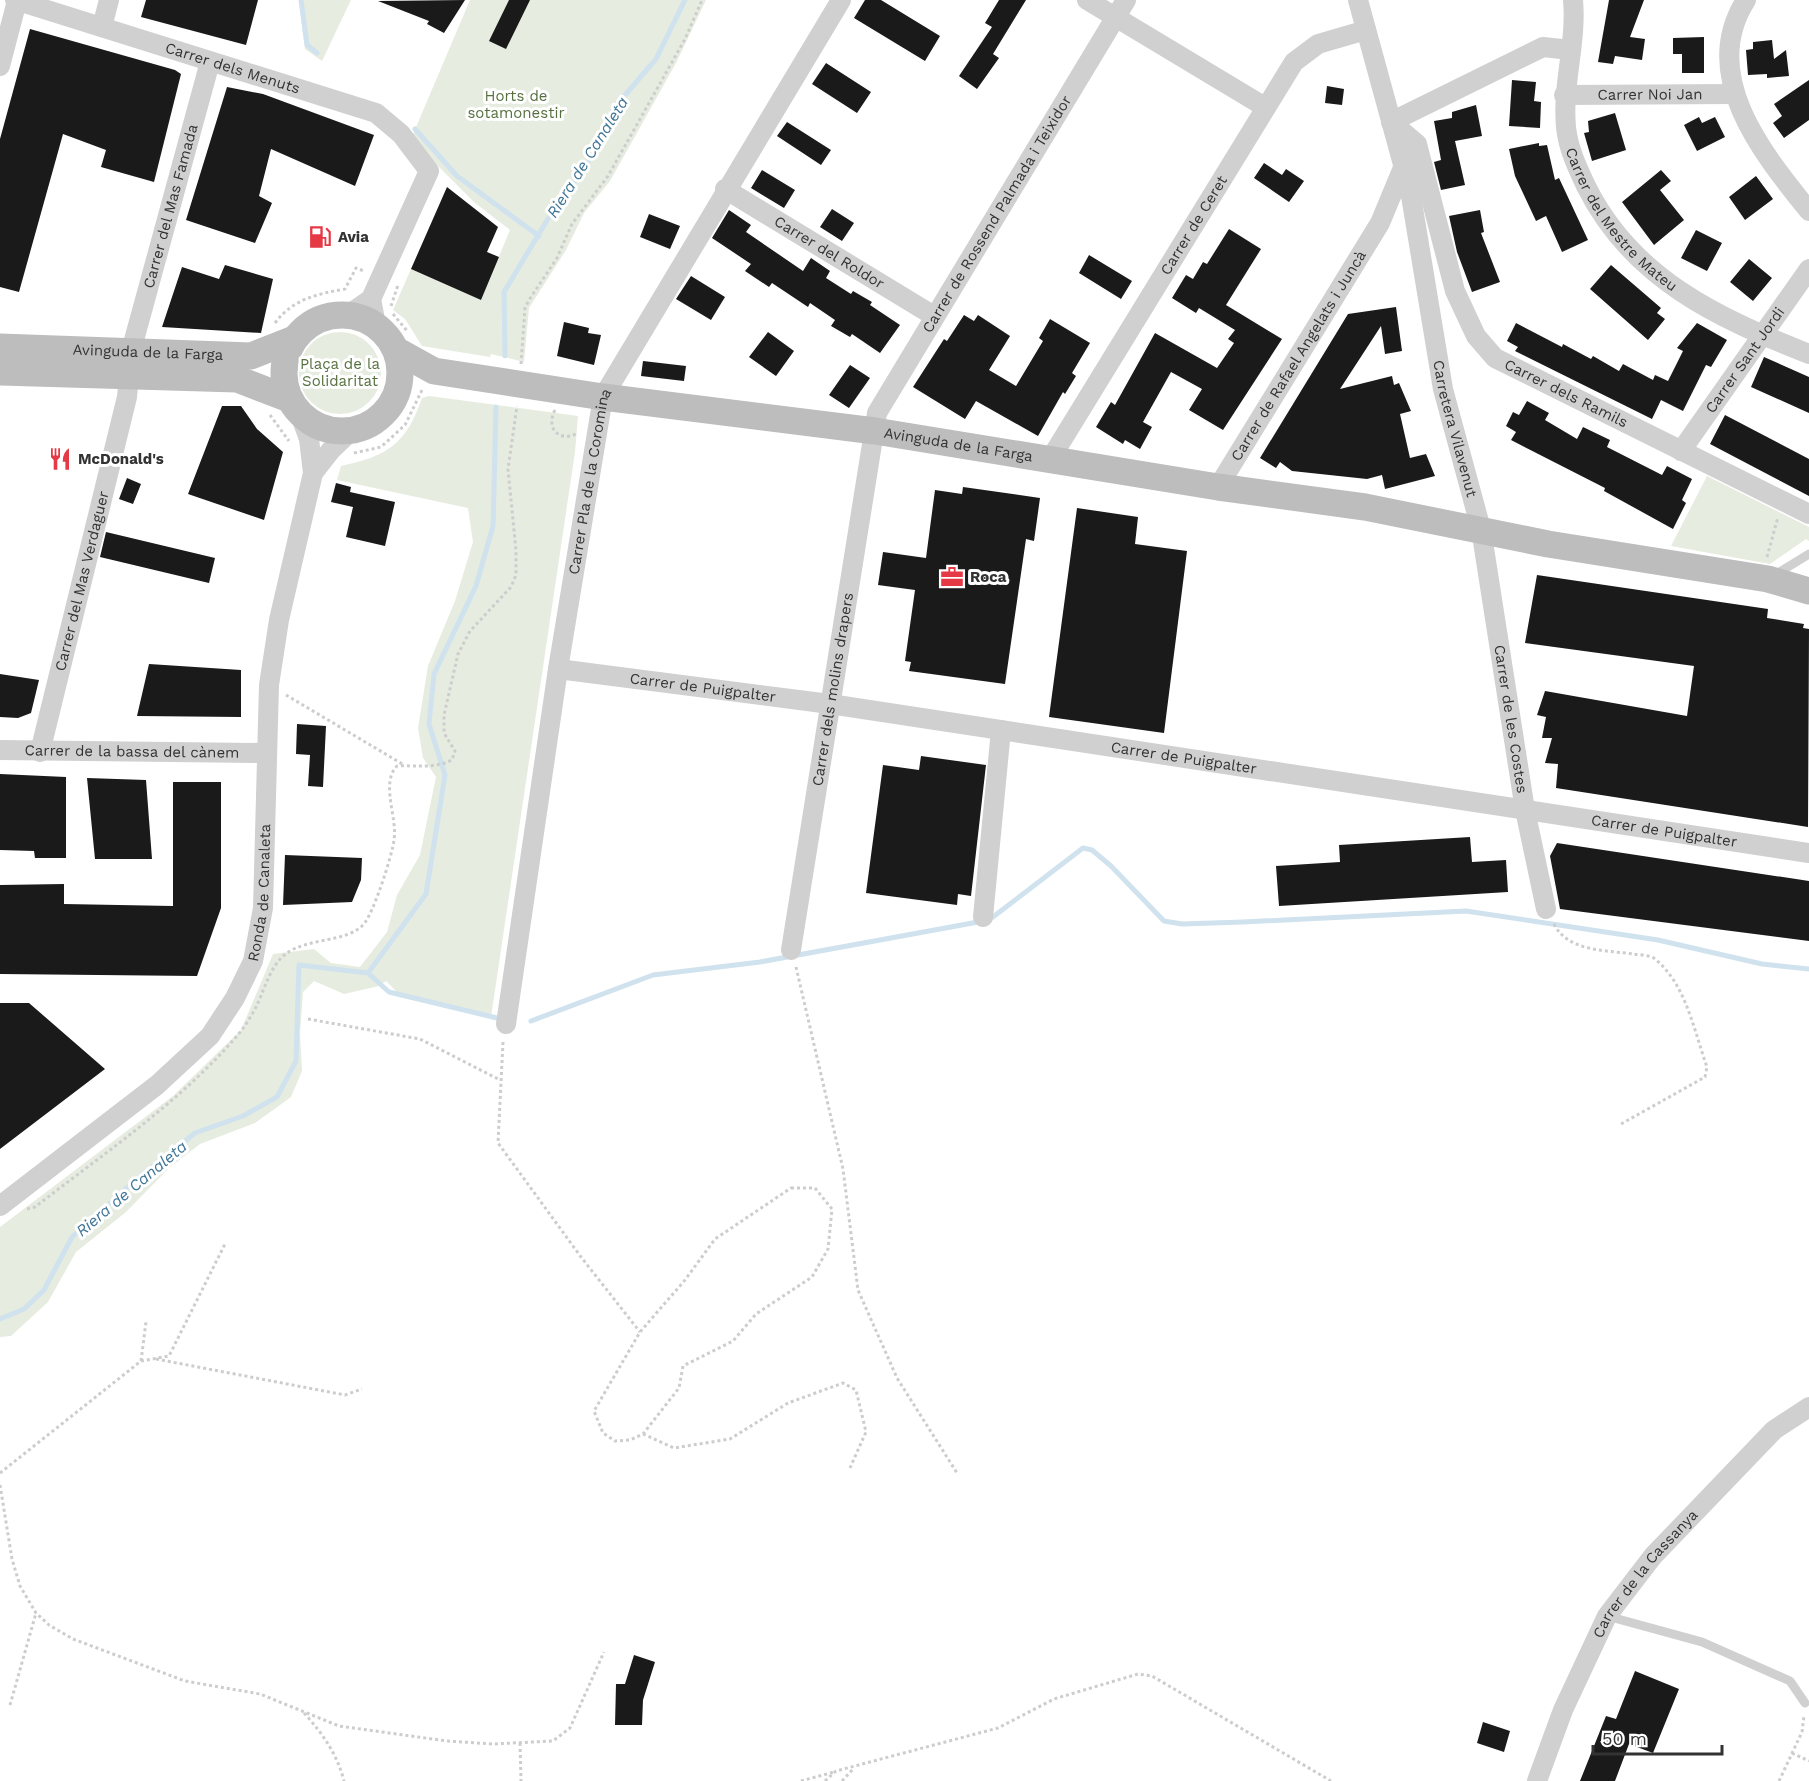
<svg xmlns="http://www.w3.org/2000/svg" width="1809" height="1781" font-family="'Work Sans',sans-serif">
<rect width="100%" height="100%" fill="#fff"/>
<!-- green -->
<path fill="#e6ecdf" d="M299 0H351L322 61 305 49Z
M470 0H706L676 63 610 181 584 213 566 250 529 308 524 362 491 354 490 357 422 346 405 319 393 310 411 269 481 300 510 230 474 202 411 139Z
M299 373a41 41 0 1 1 82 0a41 41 0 1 1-82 0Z
M429 396 578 416 575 452 491 1017 397 992 386 981 379 986 344 994 314 981 303 992 300 1033 302 1071 291 1097 255 1123 200 1144 169 1168 126 1212 76 1252 48 1302 11 1336 0 1337V1227L173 1096 241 1030 273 954 314 949 331 963 360 967 387 932 397 895 420 855 436 777 423 758 418 728 428 666 455 601 473 542 468 508 337 480 341 466C388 456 406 444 422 398Z
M1707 476 1809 527V541L1806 539 1770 564 1671 546Z"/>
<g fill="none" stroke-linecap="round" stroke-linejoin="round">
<!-- stream -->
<path stroke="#cfe2ee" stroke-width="5" d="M301 0 307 45 317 53
M415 129 457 176 539 236
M505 356 504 292 555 207 585 168 614 108 656 59 685 0
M368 973 389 992 497 1018
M531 1021 653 975 760 962 989 920 1083 848 1092 850 1111 866 1164 921 1182 924 1243 922 1466 911 1658 940 1762 964 1809 969
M0 1319 24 1309 44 1290 72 1237 137 1179 195 1133 243 1116 277 1097 296 1061 299 965 368 973 426 894 445 775 429 724 434 674 476 586 493 526 496 407"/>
</g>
<!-- building -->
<path fill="#1a1a1a" d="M146 0H258L246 45 141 17Z
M465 0 444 33 427 24 429 21 378 1Z
M509 0H530L506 49 489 41Z
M865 0H881L940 36 925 61 854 18Z
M999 0H1026L993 54 999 58 977 89 959 76 992 27 985 23Z
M1609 0H1644L1630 37 1645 39 1642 60 1615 56 1613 64 1598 62Z
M30 29 175 70 181 74 154 182 101 167 106 150 63 134 19 292 0 287V139Z
M1704 37V73H1682V54H1673V38Z
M1772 40 1774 59 1786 50 1789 76 1767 78V74L1748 75 1746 50 1753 49V42Z
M826 63 871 92 857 113 812 84Z
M1512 80 1536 82 1534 101 1541 102 1540 128 1509 126Z
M1809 80V120L1784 138 1773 123 1782 116 1774 104Z
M1327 86 1344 89 1342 105 1325 103Z
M227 87 263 94 374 135 355 186 271 149 259 196 272 203 255 243 186 220Z
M1476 105 1482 136 1455 141 1465 185 1441 190 1434 162 1441 160 1434 121 1452 118V112Z
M1615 113 1626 150 1592 161 1584 133 1589 132 1588 121Z
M1699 117 1702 123 1715 117 1725 137 1697 151 1684 125Z
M787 122 831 150 821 165 777 136Z
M1539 143V146L1547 145 1555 180 1559 178 1588 240 1562 252 1546 216 1536 221 1515 176 1509 149Z
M1264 163 1282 175 1286 169 1304 181 1289 202 1254 178Z
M762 170 795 190 784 208 751 188Z
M1661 170 1671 181 1660 190 1684 220 1654 245 1622 202Z
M1756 176 1773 199 1745 220 1729 197Z
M447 187 498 227 487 252 499 257 481 300 411 269Z
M832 209 854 223 842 241 820 227Z
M729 210 751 225 746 232 803 271 811 258 830 271 826 278 851 294 853 291 872 302 870 305 900 325 880 353 852 334 850 337 831 326 835 320 810 303 808 307 772 283 769 287 745 271 751 264 712 238Z
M1480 210 1484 232 1481 233 1500 282 1472 292 1457 252 1449 216Z
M649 214 680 226 670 249 640 237Z
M1229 229 1261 249 1226 305 1282 339 1223 430 1189 410 1202 389 1171 372 1143 422 1152 427 1140 449 1125 440 1123 444 1096 427 1111 402 1115 405 1155 333 1217 368 1234 343 1228 339 1235 330 1199 308 1196 313 1172 298 1186 275 1193 279 1203 262 1207 264Z
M1696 230 1722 243 1707 271 1681 258Z
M1089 255 1132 281 1121 299 1079 273Z
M1749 259 1772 278 1753 301 1730 282Z
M225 265 273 279 261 333 162 327 182 267 219 279Z
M1611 265 1661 308 1657 313 1665 319 1648 340 1590 289Z
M691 276 725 297 711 320 676 299Z
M1396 307 1402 351 1385 354 1381 326 1340 389 1392 376 1394 385 1399 383 1411 411 1400 414 1410 458 1426 454 1435 476 1385 489 1382 475 1367 479 1292 471 1280 462 1276 468 1260 458 1348 314Z
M964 315 974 321 978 315 1010 336 989 370 1016 386 1043 341 1039 338 1050 319 1090 343 1072 373 1076 376 1065 394 1063 392 1038 436 976 401 965 419 913 387 944 339 947 341Z
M564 322 589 328 588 333 601 335 594 365 557 356Z
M1516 323 1562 347 1563 344 1591 359 1593 356 1619 371 1623 364 1653 380 1655 375 1668 381 1683 351 1677 348 1697 323 1727 340 1711 367 1706 365 1683 411 1661 400 1652 419 1515 351 1518 347 1507 341Z
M768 332 794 351 776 376 749 357Z
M1764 357 1809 377V413L1751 387Z
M643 361 686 366 684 381 641 376Z
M850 365 870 378 849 408 829 395Z
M1527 401 1549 413 1545 420 1577 439 1583 427 1610 440 1607 447 1662 475 1667 466 1692 479 1682 500 1686 503 1673 529 1604 491 1605 488 1511 440 1516 432 1506 426 1513 412 1519 415Z
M222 406H241L257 429 283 452 264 520 188 494Z
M1725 415 1809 459V496L1710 444Z
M127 478 141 484 133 504 119 499Z
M336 483 351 487 350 492 395 502 385 546 346 537 353 507 331 502Z
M963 487 1040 498 1034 541 1026 539 1005 684 909 671 911 662 905 661 915 590 878 585 883 552 926 558 935 490 962 494Z
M1077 508 1138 517 1135 544 1187 551 1164 733 1049 717Z
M106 532 215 558 209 583 100 557Z
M1537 575 1768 609 1767 618 1804 624 1803 628 1809 629 1808 827 1556 788 1558 764 1545 763 1552 738H1542L1546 717 1537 715 1545 691 1687 716 1694 666 1525 643Z
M149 664 241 670V717L137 716Z
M0 674 39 680 31 713 18 718 0 717Z
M297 724 326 726 323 787 308 786 310 755 296 754Z
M921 756 986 765 971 896 958 894 957 905 866 893 883 765 919 770Z
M0 774 66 777V858H35L34 851 0 850Z
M87 778 146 780 152 859H95Z
M173 782H221V908L197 976 0 974V885L64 884V904L173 906Z
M1470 837 1472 862 1506 860 1508 892 1279 906 1276 866 1340 862 1339 845Z
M1557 843 1809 881V941L1560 909 1550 856Z
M285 855 362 858 361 880 352 902 283 905Z
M0 1003H29L105 1069 0 1149Z
M634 1655 655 1662 643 1700 642 1725H615L616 1684H625Z
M1635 1671 1679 1689 1653 1753 1629 1744 1615 1781H1580L1606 1716 1616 1719Z
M1483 1722 1510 1731 1504 1752 1477 1743Z"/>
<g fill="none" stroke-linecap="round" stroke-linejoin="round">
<!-- path -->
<path stroke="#cdcdcd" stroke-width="3" stroke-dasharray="3 3" stroke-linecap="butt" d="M391 306 398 285
M393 314 408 332
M275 323C293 299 317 294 345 289L356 268 364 271
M521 364 525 308 529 300 557 258 572 224 608 176 685 39 702 0
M555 410C545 429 560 443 578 433
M270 415 289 441
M354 453 381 447 405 425 423 388
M1767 557 1778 517
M286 695 404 765
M1554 924C1568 952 1606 950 1633 954 1640 955 1650 955 1655 959 1686 984 1694 1031 1707 1067L1705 1077 1621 1124
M796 967 843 1169 858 1290 897 1378 957 1473
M308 1019 420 1039 500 1080
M503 1042 498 1143 581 1257 640 1332
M791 1188H815L832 1209 828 1249 812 1277 756 1314 733 1341 683 1366 679 1388 643 1434 630 1440 615 1441 603 1433 594 1411 640 1332 685 1280 715 1239Z
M27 1209 35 1207C102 1155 173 1107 230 1044 240 1033 249 1021 256 1007 265 989 270 965 287 953 308 938 347 942 363 925 373 915 392 856 394 840 398 819 380 783 397 766 416 765 434 769 452 760L455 751 444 733V715L458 654 470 631 511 587 516 575V551L508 469 517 406
M156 1359 345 1395 362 1389
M141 1361 146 1322
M643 1434 674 1448 730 1439 788 1403 843 1383 856 1390 866 1432 850 1468
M0 1473 141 1361 169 1356 225 1244
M0 1485 12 1559 20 1586 36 1613 49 1625 73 1639 185 1681 260 1694 339 1726 447 1741 493 1744 553 1741 570 1728 604 1652
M10 1705 36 1613
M304 1713C323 1734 337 1754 344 1781
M520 1743 521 1781
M1792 1753 1809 1761
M801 1781 834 1772
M825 1781 836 1771 998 1728 1054 1699 1138 1674 1152 1676 1331 1781
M842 1781 854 1768
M1779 1781 1802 1732 1804 1716"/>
<!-- lane -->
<path stroke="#d0d0d0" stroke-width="9" d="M1773 576 1809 554
M1607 1616 1702 1642 1790 1681 1805 1703"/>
<!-- street -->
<g stroke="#d0d0d0" stroke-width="20">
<path id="s1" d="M15 0 376 113 401 134 429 171 371 299 348 315"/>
<path d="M1087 0 1265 107"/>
<path id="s2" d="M1358 0 1410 190 1443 389 1481 529 1525 810 1546 909"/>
<path id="s3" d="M1573 0C1577 42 1562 84 1566 127 1568 148 1577 167 1586 186 1632 279 1718 318 1809 354"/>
<path d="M1746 0C1698 75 1763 154 1809 211"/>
<path d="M102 27 109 0"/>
<path d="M0 66 17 1"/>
<path id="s4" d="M1564 95 1735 94"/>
<path id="s5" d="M1391 122 1417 144 1455 291 1476 336 1495 358 1809 514"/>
<path d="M1391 122 1543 47 1570 50"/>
<path id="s6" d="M725 189 934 316"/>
<path d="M371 299 376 325"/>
<path id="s7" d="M131 351 210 62"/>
<path id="s8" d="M1681 451 1809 269"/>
<path id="s9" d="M1051 458 1294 62 1318 44 1366 30"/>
<path d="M313 473 331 450 351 431"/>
<path id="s10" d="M1218 487 1380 223 1402 170"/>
<path id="s11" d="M558 669 830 704 1809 853"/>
<path id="s12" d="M0 750 265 753"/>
<path id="s13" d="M40 752 127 397 129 376"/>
<path d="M983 917 1001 730"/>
<path id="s14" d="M791 950 877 413 1126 0"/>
<path id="s15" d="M506 1024 558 669 603 397 841 0"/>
<path id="s16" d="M0 1206 157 1085 210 1036 235 998 253 961 263 908 269 685 279 620 313 473 309 439 300 414"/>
<path id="s17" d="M1537 1781 1563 1710 1607 1616 1653 1556 1774 1430 1809 1407"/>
</g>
<!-- secondary -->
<g stroke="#bdbdbd" stroke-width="27">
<circle cx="342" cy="373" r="58"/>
<path id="s18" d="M0 347 251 356 294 339"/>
<path id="s19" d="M396 350 434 371 603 397 875 431 1218 487 1365 507 1548 544 1768 579 1809 591"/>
<path d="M0 372 237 379 289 399"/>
</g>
</g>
<!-- icons -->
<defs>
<g id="fuel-bare" transform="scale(1.8)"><path d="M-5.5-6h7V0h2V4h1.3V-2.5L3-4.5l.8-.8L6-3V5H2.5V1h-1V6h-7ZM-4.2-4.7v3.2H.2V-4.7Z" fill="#e63946" stroke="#fff" stroke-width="2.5" paint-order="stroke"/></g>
<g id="restaurant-bare" transform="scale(1.8)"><path d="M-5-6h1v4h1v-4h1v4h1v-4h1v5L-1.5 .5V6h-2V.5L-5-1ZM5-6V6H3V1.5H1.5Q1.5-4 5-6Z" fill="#e63946" stroke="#fff" stroke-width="2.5" paint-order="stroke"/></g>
<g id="office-bare" transform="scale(1.8)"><path d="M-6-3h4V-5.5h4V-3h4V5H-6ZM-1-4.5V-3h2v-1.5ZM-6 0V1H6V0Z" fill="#e63946" stroke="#fff" stroke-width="2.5" paint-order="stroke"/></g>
</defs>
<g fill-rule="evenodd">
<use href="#fuel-bare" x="320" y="237"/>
<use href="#restaurant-bare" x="60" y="459"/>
<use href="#office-bare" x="952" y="577"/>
</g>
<g text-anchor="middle" stroke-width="6" stroke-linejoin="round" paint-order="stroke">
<!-- street labels -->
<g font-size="15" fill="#333" stroke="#fff">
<text dy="5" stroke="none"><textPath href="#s1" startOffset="228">Carrer dels Menuts</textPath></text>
<text dy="5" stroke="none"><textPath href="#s4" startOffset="86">Carrer Noi Jan</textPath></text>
<text dy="5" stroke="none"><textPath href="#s7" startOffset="150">Carrer del Mas Famada</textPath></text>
<text dy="5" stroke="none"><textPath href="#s14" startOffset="776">Carrer de Rossend Palmada i Teixidor</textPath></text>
<text dy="5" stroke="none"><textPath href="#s3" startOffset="238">Carrer del Mestre Mateu</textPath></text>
<text dy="5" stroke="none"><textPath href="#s9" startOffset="273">Carrer de Ceret</textPath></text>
<text dy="5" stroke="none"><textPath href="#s6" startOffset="122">Carrer del Roldor</textPath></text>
<text dy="5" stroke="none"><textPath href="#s18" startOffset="148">Avinguda de la Farga</textPath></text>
<text dy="5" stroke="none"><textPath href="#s10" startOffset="154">Carrer de Rafael Angelats i Juncà</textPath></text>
<text dy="5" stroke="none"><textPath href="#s8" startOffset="111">Carrer Sant Jordi</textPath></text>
<text dy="5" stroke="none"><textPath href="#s5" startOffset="344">Carrer dels Ramils</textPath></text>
<text dy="5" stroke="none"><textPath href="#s2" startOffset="440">Carretera Vilavenut</textPath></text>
<text dy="5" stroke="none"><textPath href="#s19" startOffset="573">Avinguda de la Farga</textPath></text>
<text dy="5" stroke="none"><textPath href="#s15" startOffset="549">Carrer Pla de la Coromina</textPath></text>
<text dy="5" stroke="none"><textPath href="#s13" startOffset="176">Carrer del Mas Verdaguer</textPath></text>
<text dy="5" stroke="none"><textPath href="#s11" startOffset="146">Carrer de Puigpalter</textPath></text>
<text dy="5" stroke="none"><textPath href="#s14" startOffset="264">Carrer dels molins drapers</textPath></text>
<text dy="5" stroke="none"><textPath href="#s2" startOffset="736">Carrer de les Costes</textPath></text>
<text dy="5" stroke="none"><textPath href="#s12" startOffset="132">Carrer de la bassa del cànem</textPath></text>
<text dy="5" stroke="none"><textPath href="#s11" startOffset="632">Carrer de Puigpalter</textPath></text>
<text dy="5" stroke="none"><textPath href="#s11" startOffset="1118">Carrer de Puigpalter</textPath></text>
<text dy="5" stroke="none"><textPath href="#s16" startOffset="426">Ronda de Canaleta</textPath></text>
<text dy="5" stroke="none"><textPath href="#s17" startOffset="236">Carrer de la Cassanya</textPath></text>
</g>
<!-- park labels -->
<g font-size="15" fill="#56703f" stroke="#fff">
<text x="516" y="101">Horts de<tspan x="516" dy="17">sotamonestir</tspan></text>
<text x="340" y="369">Plaça de la<tspan x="340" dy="17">Solidaritat</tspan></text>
</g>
<!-- poi labels -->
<g font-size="15" font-weight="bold" fill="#333" stroke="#fff" text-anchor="start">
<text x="338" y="242">Avia</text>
<text x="78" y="464">McDonald's</text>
<text x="970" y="582">Roca</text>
</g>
<!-- water labels -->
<g font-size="16" font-style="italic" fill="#3f7597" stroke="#fff">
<text transform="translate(587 157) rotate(-58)" y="6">Riera de Canaleta</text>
<text transform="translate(131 1188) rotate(-40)" y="6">Riera de Canaleta</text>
</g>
</g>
<!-- scale -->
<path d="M1593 1745v9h129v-9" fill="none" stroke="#333333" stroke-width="3"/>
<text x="1602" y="1745" font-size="18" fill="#333333" stroke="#ffffff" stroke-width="4.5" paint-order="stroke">50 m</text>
</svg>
